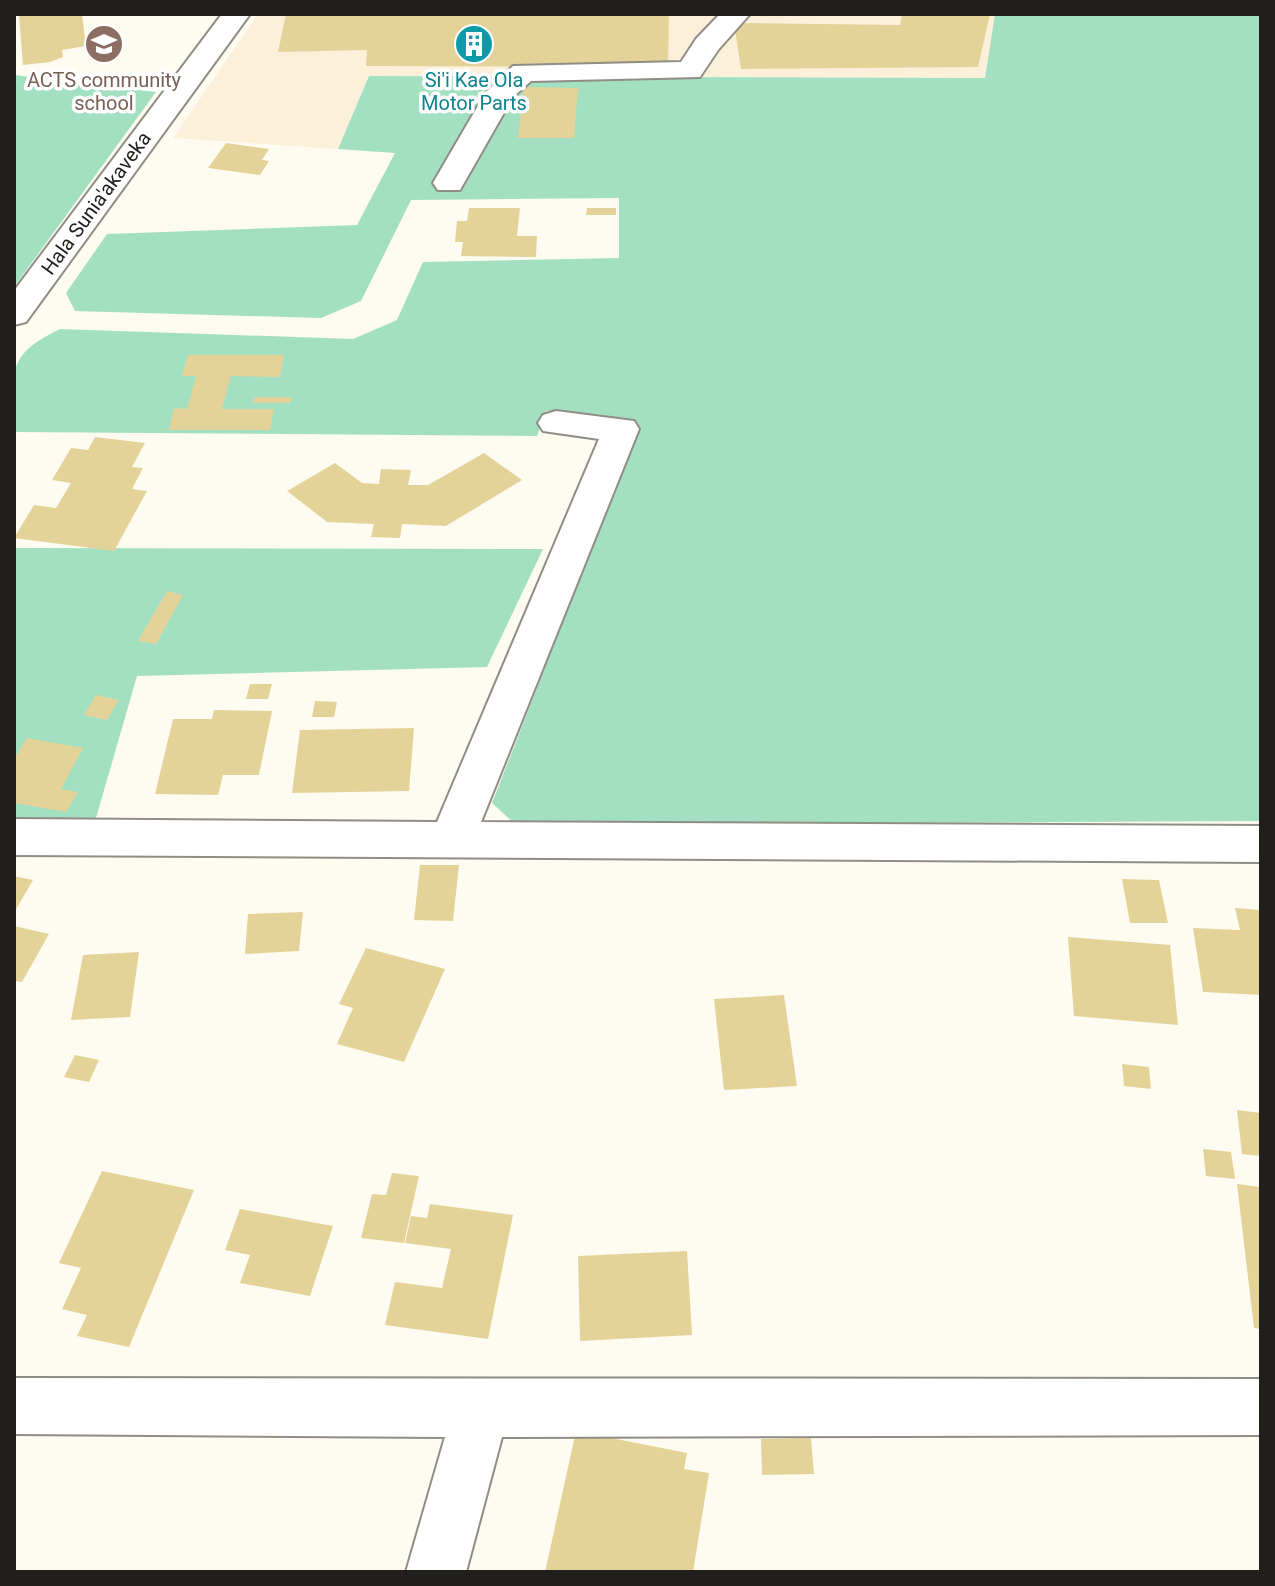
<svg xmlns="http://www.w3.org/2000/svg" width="1275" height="1586" font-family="Roboto,sans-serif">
<rect width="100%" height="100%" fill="#fefbf1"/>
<!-- commercial -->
<path fill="#fcf0db" d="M258 14H995L985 78 369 76 338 149 173 138Z"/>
<!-- green -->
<path fill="#a2e0c1" d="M995 14H1261V821L516 825 492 803 633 443 604 415 546 411 537 436 14 432C14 374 2 357 60 329L353 339 397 320 423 262 619 258V198L411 200 361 301 321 318 75 311 66 293 107 234 357 225 395 153 338 149 369 76 985 78Z
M14 75 156 92 14 287Z
M14 548 543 549 487 667 137 676 96 818H14Z"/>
<!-- building -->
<path fill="#e4d399" d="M82 14 86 46 62 50 63 57 50 62 23 65 19 16Z
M286 14H669L668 67 366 66 367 50 278 52Z
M902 14H990L978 67 741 69 734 23 900 25Z
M524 87 578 88 574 138H518Z
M226 143 269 149 262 160 269 161 260 175 208 168Z
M469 208H520L517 236H537L536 257 461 256 463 242H455L457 221H467Z
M587 208H616V215H586Z
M188 355H284L280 377 231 376 222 409H274L270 430H169L174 408 187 409 196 376H182Z
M255 397H291L290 403H253Z
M95 437 145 443 132 467 143 468 132 489 147 491 114 551 14 538 34 505 56 508 71 483 52 480 71 448 88 450Z
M484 453 522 480 446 526 402 524 400 538 371 537 374 524 327 522 287 491 335 463 362 483 379 484 381 469 411 470 408 485H428Z
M167 591 183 595 156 644 138 641Z
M250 684H272L268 699H246Z
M96 695 119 700 107 720 84 715Z
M315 701 337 702 334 717H312Z
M214 710 272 711 259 775H223L218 795 155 794 173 719H212Z
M414 728 409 791 292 793 300 730Z
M27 738 83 748 61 789 78 792 66 812 14 803V759Z
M420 865H459L453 921 414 920Z
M14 876 33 880 14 913Z
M1122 879 1159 880 1168 923H1130Z
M1235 908 1261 910V995L1203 992 1193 928 1240 930Z
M303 912 299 951 245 954 248 914Z
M14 926 49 934 22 982 14 981Z
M1068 937 1170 945 1178 1025 1074 1016Z
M366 948 445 969 404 1062 337 1044 353 1008 339 1004Z
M139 952 130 1017 71 1020 83 955Z
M784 995 797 1086 724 1090 714 999Z
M75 1055 99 1060 89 1082 64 1077Z
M1122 1064 1149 1067 1151 1089 1124 1086Z
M1237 1110 1261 1113V1156L1242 1154Z
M1203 1149 1231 1152 1235 1179 1206 1176Z
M102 1171 194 1190 129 1347 77 1336 87 1315 62 1309 81 1268 59 1263Z
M392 1173 419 1176 404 1243 361 1238 372 1194 386 1195Z
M1237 1184 1261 1187V1329L1254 1328Z
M430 1204 513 1215 488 1339 385 1325 395 1282 442 1288 451 1249 405 1243 411 1216 427 1218Z
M240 1209 333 1226 310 1296 240 1283 250 1255 225 1250Z
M687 1251 692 1335 580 1341 578 1256Z
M576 1431 687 1453 684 1469 709 1473 693 1572H545Z
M811 1438 814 1474 762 1475 761 1439Z"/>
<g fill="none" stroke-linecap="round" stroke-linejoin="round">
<!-- minor casing -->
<g stroke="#908d84" stroke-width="4">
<path id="minor" d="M720 14H750L718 50 700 77 531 81 513 97 460 190H438L433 183 486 92 513 66 681 62 696 39Z
M556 411 634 421 639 429 481 822 1261 826V862L14 855V819L437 822 599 439 543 431 538 423 543 415Z
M14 1378 1261 1379V1435L502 1437 466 1572H406L445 1437 14 1434Z"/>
</g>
<!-- tertiary casing -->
<g stroke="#908d84" stroke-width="4">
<path id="tertiary" d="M222 14H250L26 322 14 325V291Z"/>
</g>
<!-- minor -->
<use href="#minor" fill="#fff" fill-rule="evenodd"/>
<!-- tertiary -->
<use href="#tertiary" fill="#fff" fill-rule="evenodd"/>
</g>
<!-- icons -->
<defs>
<g id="school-disc" transform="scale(2)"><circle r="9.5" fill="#8d6e63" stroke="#fff"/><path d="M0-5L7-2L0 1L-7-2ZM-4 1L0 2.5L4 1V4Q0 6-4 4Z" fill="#fff"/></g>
<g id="building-disc" transform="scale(2)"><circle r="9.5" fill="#0f9aa8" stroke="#fff"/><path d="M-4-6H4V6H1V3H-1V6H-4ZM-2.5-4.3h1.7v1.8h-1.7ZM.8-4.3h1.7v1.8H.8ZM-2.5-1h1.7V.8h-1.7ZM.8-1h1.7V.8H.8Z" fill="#fff"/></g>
</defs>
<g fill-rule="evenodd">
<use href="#school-disc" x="104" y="44"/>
<use href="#building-disc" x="474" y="44"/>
</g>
<g text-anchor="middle" stroke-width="7" stroke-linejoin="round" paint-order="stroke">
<!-- far-education labels -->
<g font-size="20" fill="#785e54" stroke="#fff">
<text x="104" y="87">ACTS community<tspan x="104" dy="23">school</tspan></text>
</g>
<!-- far-culture labels -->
<g font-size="20" fill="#0d838f" stroke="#fff">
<text x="474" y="87">Si'i Kae Ola<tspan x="474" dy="23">Motor Parts</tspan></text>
</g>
<!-- far-street labels -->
<g font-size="20" fill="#201f1b" stroke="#fff">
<text transform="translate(96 203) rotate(-54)" y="7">Hala Sunia'akaveka</text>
</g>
</g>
<!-- border -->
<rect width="1275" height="1586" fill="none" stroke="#201f1b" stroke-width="32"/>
</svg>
